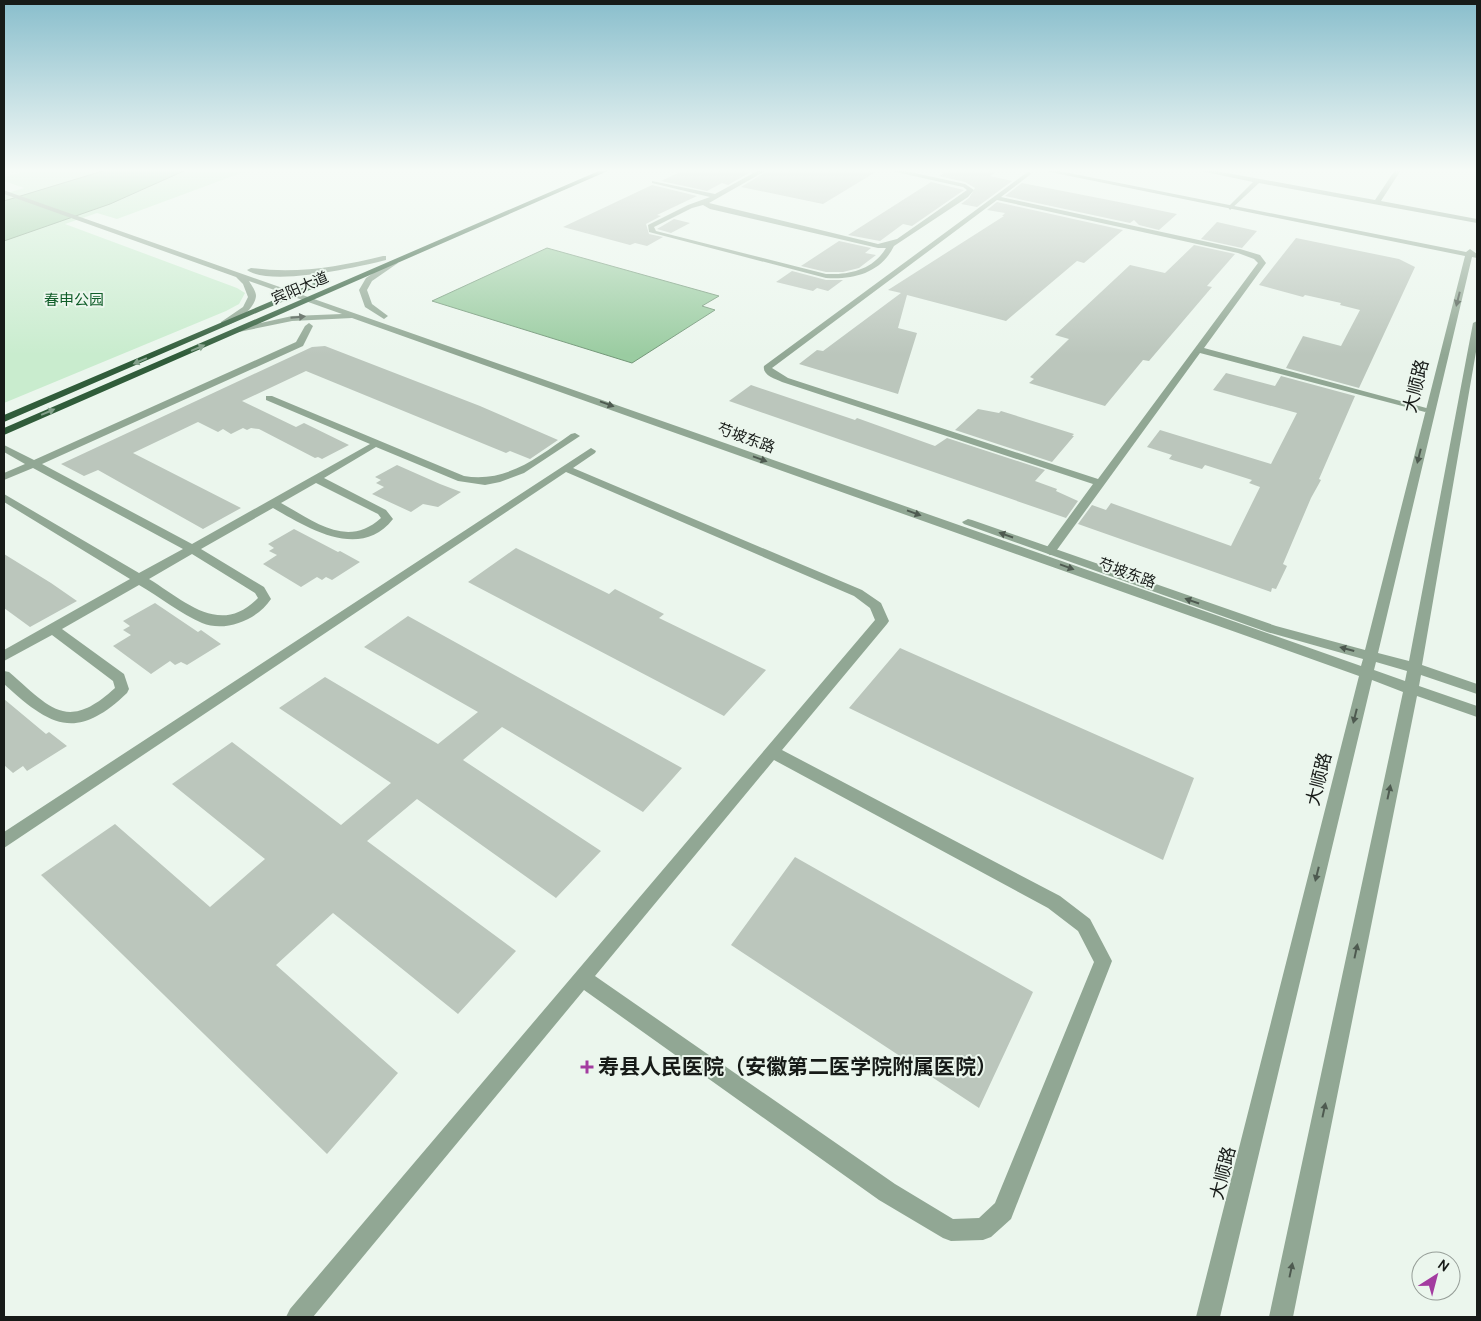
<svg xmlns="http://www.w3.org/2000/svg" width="1481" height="1321" font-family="Cabin,'Noto Sans SC',sans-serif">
<rect width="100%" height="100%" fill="#ebf6ed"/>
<!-- green -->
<path fill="#c9ecce" d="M30 170H249L117 219 97 213 65 224 237 288 245 293 239 304 226 311 4 403V194L24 188 4 181V177Z"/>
<!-- water -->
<path fill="#9acca1" stroke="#739778" d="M106 170H186L110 204 4 241V201Z
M547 248 719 296 702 306 715 310 632 363 432 301Z"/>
<!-- building -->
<path fill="#bbc6bc" d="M684 170H754L728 185 722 183 707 191 661 181Z
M769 170H879L823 204 741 187Z
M949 170H1000L990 176 1012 181 977 207 961 204 969 198 975 188 965 182 939 176Z
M931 182 964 190 912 226 903 224 880 241 848 235Z
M1022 183 1119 202 1177 214 1159 230 1139 225 1134 220 1130 223 1005 196Z
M652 185 697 196 657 215 661 216 646 224 649 234 663 237 647 246 635 243 630 245 563 227Z
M997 202 1123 230 1084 263 1077 261 1006 321 907 295 898 328 917 333 898 394 799 364 817 350 823 351 901 293 888 290 1004 216H1002L1005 213 987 210Z
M674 219 690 223 671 233 657 229Z
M1217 222 1257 231 1242 248 1201 239Z
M1296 238 1399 259 1415 267 1359 388 1286 368 1303 336 1341 346 1360 310 1340 305 1341 303 1305 295 1303 297 1259 285Z
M839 241 871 248 865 253 876 255 859 268 843 272H826L801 266Z
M1194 245 1235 254 1207 286 1212 287 1149 361 1143 360 1105 406 1029 383 1034 379 1030 377 1069 339 1055 335 1130 265 1165 273Z
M792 271 826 280H843L828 291 817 288 813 291 776 282Z
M325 346 480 406 558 440 530 459 510 451 506 453 306 371 242 401 296 427 304 423 349 445 322 459 318 457 315 458 259 429 251 428 247 430 243 428 231 434 223 429 218 432 198 422 133 453 241 508 203 529 98 470 84 476 61 464 312 347Z
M1226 373 1275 386 1281 376 1355 396 1319 479 1321 480 1311 498 1283 564 1287 566 1276 589 1272 588 1271 592 1078 524 1092 505 1106 510 1111 503 1231 546 1260 487 1249 483 1252 480 1205 465 1202 469 1169 459 1172 455 1147 447 1160 430 1271 464 1297 413 1213 390Z
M751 385 855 420 857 418 935 446 947 438 1045 470 1035 481 1057 489 1056 491 1078 501 1066 518 729 401Z
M978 409 999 413 1001 411 1074 434 1072 436H1074L1052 462 955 430Z
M397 465 440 484 461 492 438 507 423 504 411 512 372 494 384 487 376 483 381 480 375 477Z
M294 529 338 552 340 551 360 562 332 580 326 577 322 580 317 577 301 587 263 564 277 555 269 551 274 548 268 544Z
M516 548 609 594 615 589 664 614 659 618 766 670 724 716 468 582Z
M4 554 51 583 77 601 30 627 4 608Z
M155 603 198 632 201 630 221 644 187 665 181 662 175 665 170 661 151 674 113 646 131 635 123 630 130 626 123 621Z
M408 616 682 768 643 812 502 727 463 760 601 851 556 898 417 799 367 841 516 951 458 1014 333 913 276 965 398 1073 327 1154 41 875 115 824 210 907 265 859 172 784 232 742 341 825 391 783 279 708 325 677 438 744 478 712 364 647Z
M900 648 1194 778 1163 860 849 708Z
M4 699 46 734 49 732 67 746 27 771 23 766 13 773 4 765Z
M795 857 1033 992 979 1108 731 945Z"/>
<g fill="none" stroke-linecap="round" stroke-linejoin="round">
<!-- service -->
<path fill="#91a794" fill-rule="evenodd" d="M759 170H767L709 203 878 244 897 239 967 190 963 187 887 170H901L965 184 974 190 968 197 894 246C881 273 853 280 826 278L649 232 648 225 688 205 710 197 652 183V181L715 194ZM703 205 710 209 878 248H886C873 270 849 275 826 274L656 231 654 227 692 208Z
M1029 171 1031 174 1001 197 1240 249 1260 255 1266 263 1204 348 1430 409 1425 412 1200 353 1054 554 1050 555 1044 551 1093 484 782 382C775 379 762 375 764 366ZM997 200 1238 253 1254 259 1258 263 1098 479 788 378 772 368Z
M309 323 313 326 303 346 42 464 192 544 370 444 266 400V396H272L464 476C507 483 538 457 571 434L575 433 580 436 524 473 500 482 485 485 458 481 376 447 324 478 386 510 393 519C360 561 308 528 273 508L201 549 264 587 271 599C258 619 226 633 202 623 181 614 160 597 139 585L62 629 124 674 129 689 127 693C76 742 50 726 4 684V671L9 672C50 707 66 733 115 688L113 681 52 635 4 661V650L130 579 4 502V494L139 573 183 549 33 468 4 480V473L25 464 4 452V445L34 460 296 342 305 326ZM316 483 378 514 381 518C347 549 314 521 281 503ZM192 554 255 593 258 598C220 637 185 601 149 579Z
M591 448 596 451 595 453 573 468 862 590 881 603 889 621 887 624 782 750 1060 896 1090 919 1112 961 1011 1219 991 1237 983 1240 951 1241 943 1238 879 1200 584 990 313 1317H286L290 1309 875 620 870 608 854 596 566 472 4 848V832ZM774 760 1048 908 1078 931 1094 962 995 1203 979 1218 953 1219 895 1184 595 976Z"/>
<!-- minor -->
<path fill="#91a794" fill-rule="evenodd" d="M1196 170H1211L1375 200 1395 170H1401L1381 201 1477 219V223L1259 183 1230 210 1228 207 1253 182Z"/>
<!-- tertiary -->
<path fill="#91a794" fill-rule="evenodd" d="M1040 170H1054L1466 252 1470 249 1477 254V258L1472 257 1378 653 1409 661 1473 323 1477 321V346L1422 665 1477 684V694L1421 675 1419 686 1477 706V717L1417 696 1293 1317H1269L1403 692 1372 680 1220 1317H1196L1359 676 352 318 292 321 234 333V329L292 316 342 314 249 281C252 286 256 291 256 296 255 309 233 327 221 326V322L243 307 248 297 243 284 236 277 4 194V190L6 191 1361 666 1363 659 1267 632 964 524 962 522 968 519 972 520 1276 626 1365 650 1465 256ZM1376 662 1407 671 1405 681 1374 670Z
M383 256H386V260C358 267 271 287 247 270L251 268C297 274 338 267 383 256Z
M391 261 398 263 372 281 367 290 372 304 388 316 384 319 365 307 359 290 366 278Z"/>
<!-- trunk -->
<path fill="#305c3a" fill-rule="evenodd" d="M601 170H610L4 435V428Z
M314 283 321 285 4 422V415Z"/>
</g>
<!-- one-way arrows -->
<defs><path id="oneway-solid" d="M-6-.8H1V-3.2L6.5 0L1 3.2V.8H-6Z" transform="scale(1.25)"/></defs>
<g fill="#4e5a50">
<use href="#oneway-solid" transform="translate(1458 299) rotate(104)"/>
<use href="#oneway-solid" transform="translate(298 317) rotate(-5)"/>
<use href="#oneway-solid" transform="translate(607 404) rotate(20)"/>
<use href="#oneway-solid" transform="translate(1419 456) rotate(104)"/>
<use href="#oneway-solid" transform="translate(760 459) rotate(20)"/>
<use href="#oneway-solid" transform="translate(914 513) rotate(20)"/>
<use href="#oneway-solid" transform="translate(1006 535) rotate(-161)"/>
<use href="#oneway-solid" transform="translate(1067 567) rotate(20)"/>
<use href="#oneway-solid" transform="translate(1192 601) rotate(-161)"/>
<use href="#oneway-solid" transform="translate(1347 649) rotate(-165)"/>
<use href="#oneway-solid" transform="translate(1355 716) rotate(104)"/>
<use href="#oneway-solid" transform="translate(1389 792) rotate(-78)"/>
<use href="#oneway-solid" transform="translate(1317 874) rotate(104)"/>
<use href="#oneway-solid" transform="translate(1356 951) rotate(-78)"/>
<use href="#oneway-solid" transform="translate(1324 1110) rotate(-78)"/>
<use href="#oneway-solid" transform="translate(1291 1270) rotate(-78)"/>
</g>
<g fill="#84a18b">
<use href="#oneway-solid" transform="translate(198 348) rotate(-23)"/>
<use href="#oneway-solid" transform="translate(140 361) rotate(157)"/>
<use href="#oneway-solid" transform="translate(48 412) rotate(-23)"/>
</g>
<!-- sky -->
<linearGradient id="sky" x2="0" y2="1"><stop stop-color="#89becc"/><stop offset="0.48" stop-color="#f6fbf7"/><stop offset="1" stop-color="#f6fbf7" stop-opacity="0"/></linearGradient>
<rect width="1481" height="355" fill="url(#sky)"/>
<!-- markers -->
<path fill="#a33ca0" stroke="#ebf6ed" stroke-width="2" d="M584.5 1059.5h5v5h5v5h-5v5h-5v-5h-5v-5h5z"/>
<g text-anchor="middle" stroke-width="4" stroke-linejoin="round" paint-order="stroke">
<!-- far-street labels -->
<g font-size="15" fill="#171b18" stroke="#ebf6ed">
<text transform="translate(300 288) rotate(-23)" y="5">宾阳大道</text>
<text transform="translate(746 438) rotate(20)" y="5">芍坡东路</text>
<text transform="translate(1127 573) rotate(20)" y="5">芍坡东路</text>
</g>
<!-- far-park labels -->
<g font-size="15" fill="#105d29" stroke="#ebf6ed">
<text x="74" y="305">春申公园</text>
</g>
<!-- street labels -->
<g font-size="18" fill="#171b18" stroke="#ebf6ed">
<text transform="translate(1416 386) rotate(-76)" y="6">大顺路</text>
<text transform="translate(1319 779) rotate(-76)" y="6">大顺路</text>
<text transform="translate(1223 1173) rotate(-76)" y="6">大顺路</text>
</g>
<!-- near-poi labels -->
<g font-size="21" font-weight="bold" fill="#171b18" stroke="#ebf6ed" text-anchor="start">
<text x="598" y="1074">寿县人民医院（安徽第二医学院附属医院）</text>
</g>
</g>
<!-- border -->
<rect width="1481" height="1321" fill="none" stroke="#171b18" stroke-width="10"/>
<!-- north arrow -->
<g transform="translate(1436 1276) rotate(36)"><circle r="24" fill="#ebf6ed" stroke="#969e98"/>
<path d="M0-4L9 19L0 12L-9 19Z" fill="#a33ca0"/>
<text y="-8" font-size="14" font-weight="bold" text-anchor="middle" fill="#171b18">N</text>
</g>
</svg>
